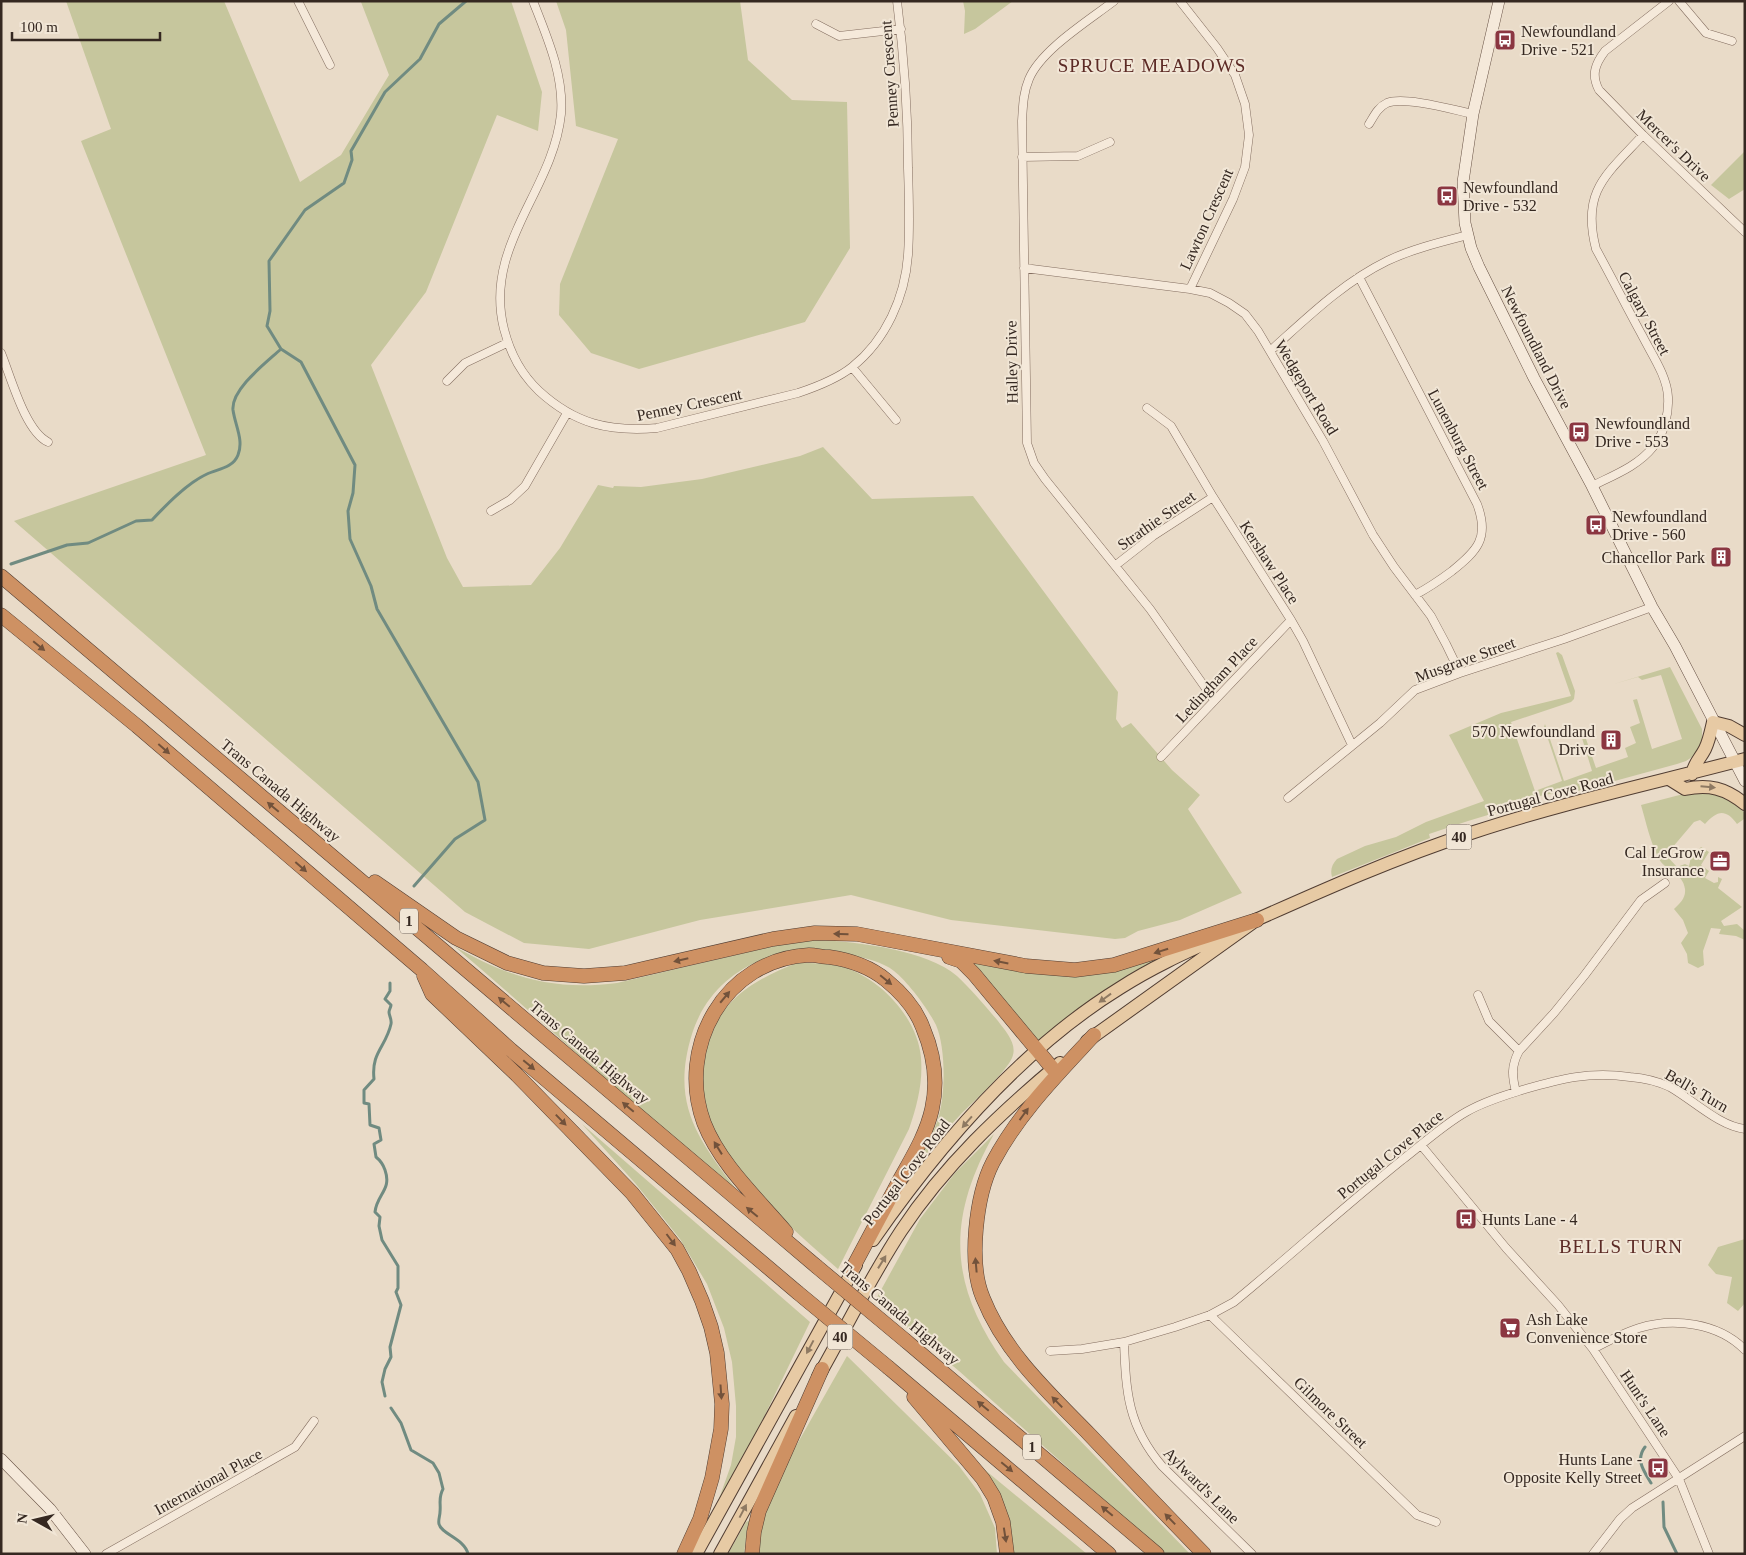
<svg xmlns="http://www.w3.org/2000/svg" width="1746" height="1555" font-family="'Times New Roman',serif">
<rect width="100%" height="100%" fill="#e9dbc8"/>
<!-- green -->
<path fill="#c6c69d" d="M66 1H224L300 182 341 155 389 75 361 2 511 1 542 92 538 131 497 115 426 292 371 365 447 558 463 587 531 585 560 548 598 485 613 488 614 486 641 487 702 479 800 456 823 447 872 499 973 496 1118 692 1116 719 1122 728 1131 723 1172 770 1200 795 1188 809 1242 893 1180 920 1138 931 1125 938 1115 939 951 920 851 895 700 920 589 949 524 943 465 912 14 521 206 455 81 141 111 129Z
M556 1H740L748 60 792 100 847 102 850 248 805 322 639 369 591 353 559 315 560 284 618 139 576 126 566 30Z
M963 1H1013L975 29 964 34 965 11Z
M1745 151V189L1729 199 1711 185Z
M1558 652 1562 655 1575 691 1574 699 1571 702 1511 722 1535 791 1562 781 1544 727 1545 724 1564 781 1592 771 1582 738 1585 736 1596 768 1628 757 1625 748 1636 743 1630 727 1640 723 1633 700 1637 699 1652 749 1682 739 1661 675 1642 680 1638 677 1614 684 1670 667 1702 729V743L1695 755 1686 761 1677 764 1578 791 1560 792 1529 798 1521 805 1468 821 1429 834 1430 838 1332 877C1330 870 1332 864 1337 859L1365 846 1396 837 1426 822 1484 801 1449 735 1501 713 1571 696 1556 653Z
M1691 792C1712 791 1730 797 1745 813V821L1744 819 1737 824C1725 808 1717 811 1705 824L1700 820 1694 822 1666 855 1677 867 1685 864 1689 866 1691 857 1701 847 1709 852 1701 865 1709 871 1705 878 1714 883 1718 882V877L1722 879 1718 888 1742 907 1721 921 1724 926 1737 924 1745 931V940L1736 936 1719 934 1721 929 1711 928 1703 951 1704 965 1698 968 1688 963 1687 954 1681 943 1688 933 1683 920 1674 909C1680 903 1686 898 1685 889 1683 872 1664 871 1658 857 1650 841 1646 822 1641 805Z
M819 940C858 942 927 950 957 976 970 988 987 1008 998 1021 1006 1032 1018 1044 1012 1058 1006 1072 973 1102 961 1114 940 1136 921 1161 902 1184 915 1164 929 1144 937 1122 946 1097 946 1048 936 1025 928 1009 908 982 894 971 883 962 865 958 851 955 786 939 714 965 692 1034 671 1102 696 1137 736 1189 638 1112 549 1026 454 946 509 978 554 991 617 983L790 942Z
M1165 956 1043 1039 1035 1041 967 959 1017 971Z
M797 963C812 963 828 963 843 967 880 978 918 1018 921 1058 923 1083 917 1106 909 1129L838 1269C786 1223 716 1166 702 1095 700 1083 698 1069 701 1057 703 1050 708 1043 711 1036 714 1030 716 1022 720 1016 738 989 768 974 797 963Z
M582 1124 810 1322 763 1419 715 1510 731 1465 736 1437V1406L732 1362 724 1328 707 1284 680 1239 635 1183Z
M994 1134C947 1218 948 1283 1004 1362L1190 1554H1165L959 1371 875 1301 920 1219 955 1173Z
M1745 1239V1303L1738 1311 1727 1303 1732 1277 1716 1274 1708 1265 1718 1247Z
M847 1356 959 1466 980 1494 995 1528 997 1554H758L762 1523 783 1469Z
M979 1465 1087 1554H1012Z
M750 1520 747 1531 744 1554H728L746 1522Z"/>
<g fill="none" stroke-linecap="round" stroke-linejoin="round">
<!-- stream -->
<path stroke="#708b81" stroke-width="3" d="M11 564 67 545 88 543 136 521 152 520C166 505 187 483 207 474 218 469 233 468 238 455 244 440 235 425 233 410 231 389 267 362 281 349
M414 886 455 839 485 820 478 782 377 609 371 586 350 539 348 511 353 493 355 465 301 362 281 349 267 326 270 311 269 261 305 210 344 183 352 160 351 151 385 92 420 59 439 24 466 1
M385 1396 382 1382 385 1369 391 1357 390 1347 401 1305 396 1292 398 1288V1266L382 1240 379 1226 380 1217 375 1212C377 1194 392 1190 385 1170 383 1164 381 1161 376 1157L374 1144 381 1140 379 1128 370 1125 369 1104 364 1103V1090L374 1079C371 1052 386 1047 391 1024 392 1019 389 1016 389 1012 389 1010 391 1007 391 1005L385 999 390 991V983
M391 1408 401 1423 411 1450 433 1463 439 1473 443 1489C438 1498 441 1503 440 1512 440 1516 438 1520 439 1524 441 1534 465 1539 468 1554
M1645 1447C1635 1460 1644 1471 1651 1483
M1663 1502 1664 1527 1677 1554"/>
<!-- street casing -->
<g stroke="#836d5f" stroke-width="9">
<path id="street" d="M298 1 330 65
M533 1C547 37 564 75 561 114 553 191 483 246 504 329 510 353 521 374 539 391 575 424 609 432 657 428L798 393C816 387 837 379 852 367 886 340 905 297 908 255 910 226 909 197 908 168 908 112 904 56 897 1
M1114 1C1088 21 1041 50 1029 79 1023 93 1023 107 1022 121L1027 443 1034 463 1045 479 1150 609 1214 700
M1180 1 1217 48 1235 75 1245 104 1249 135 1245 167 1233 199 1190 289
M1669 1 1605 51C1595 64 1591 75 1599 90L1643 135 1745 232
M1679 1 1706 33 1732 41
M816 24 839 36 901 29
M1369 124C1374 116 1378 107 1387 103 1404 96 1454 110 1473 114
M1022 157 1078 156 1110 142
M1024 268 1190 289 1210 293 1229 303 1245 314 1258 331 1323 441 1373 535 1394 567 1431 616 1446 644 1460 673
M1359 277 1477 504C1490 538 1477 551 1452 571 1440 580 1428 588 1415 595
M1270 351C1307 318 1342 283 1387 261 1412 249 1441 242 1468 235
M1 353C11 377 25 431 48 442
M852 367 896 420
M447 381 465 363 507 343
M1147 408 1171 426 1213 497 1291 620 1303 641 1352 745
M1592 486C1614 475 1638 466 1653 447 1664 435 1669 413 1668 397 1667 376 1652 355 1643 337 1627 308 1612 278 1596 249 1581 191 1606 175 1643 135
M491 511 510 500 525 486 567 413
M1116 565 1153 536 1213 497
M1161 757 1291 620
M1288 798 1380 723 1415 690 1460 673 1564 639 1652 607
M1478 995 1489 1021 1519 1051
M1516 1092C1512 1076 1511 1066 1519 1051L1554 1013 1584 976 1641 900 1665 883
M1421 1145 1506 1248 1558 1305 1593 1349 1679 1479 1709 1554
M1210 1315 1417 1515 1436 1522
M1124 1342C1126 1393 1128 1426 1162 1466L1252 1554
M1593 1349C1608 1341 1623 1333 1639 1328 1673 1317 1719 1323 1745 1350
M1050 1351 1082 1349 1124 1342 1175 1327 1210 1315 1234 1302 1252 1287C1302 1245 1351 1201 1402 1160 1423 1144 1443 1125 1466 1112 1483 1102 1503 1096 1522 1090 1560 1079 1589 1071 1630 1077 1643 1078 1657 1081 1670 1087 1693 1100 1719 1126 1745 1129
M106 1554 295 1447 314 1421
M1593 1554 1620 1519 1632 1508 1745 1436"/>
</g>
<!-- secondary casing -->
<g stroke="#654f42" stroke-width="12">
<path id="secondary" d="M1499 1 1473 114 1463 182 1465 223 1471 248 1479 267 1534 378 1592 486 1652 607 1675 646 1745 781
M1 1459 50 1509 85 1554"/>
</g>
<!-- primary casing -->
<g stroke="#513d32" stroke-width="14">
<path id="primary" d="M1692 774C1694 763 1700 759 1705 749 1709 741 1711 731 1713 722L1729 726 1745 735
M1669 779 1685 789C1709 784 1725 788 1745 804
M1249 923C1323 890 1397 857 1474 832 1562 803 1654 783 1745 759
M1087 1041 1252 923
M873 1240C939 1145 1021 1049 1120 988 1151 968 1184 953 1217 938
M818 1377C846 1328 870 1278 901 1231 944 1166 1001 1112 1060 1063
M696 1554 856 1265
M720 1554 796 1416"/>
</g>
<!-- highway casing -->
<g stroke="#513d32" stroke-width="15">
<path id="highway" d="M1 576 816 1266
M1 615 137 726 422 970 511 1050 797 1292
M375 882 456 938 507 963 543 973 584 976 625 973 773 939 815 933 857 934 1026 966 1075 970 1114 965 1257 920
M949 957 961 961 974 974 1053 1069
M424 976 432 994 517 1075 632 1193 677 1249 689 1271 702 1301 711 1327 717 1353 722 1404 721 1429 712 1478 700 1519 684 1554
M1094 1035C1057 1075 1019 1113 993 1162 976 1195 968 1263 983 1298 1005 1353 1049 1393 1089 1434 1127 1474 1165 1514 1204 1554
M786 1232C757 1198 720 1164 704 1123 676 1047 725 959 809 955 816 955 823 957 829 957 850 960 869 966 886 980 902 993 916 1009 923 1028 934 1054 938 1082 932 1109 926 1136 911 1159 898 1183 882 1213 866 1243 850 1273
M906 1341 1157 1554
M889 1368 1109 1554
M914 1397 983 1479 994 1497 1003 1522 1007 1554
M752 1554 754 1532 759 1511 822 1369"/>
</g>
<!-- street -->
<use href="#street" stroke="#f5e9da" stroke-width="8"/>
<!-- secondary -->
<use href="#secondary" stroke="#f5e9da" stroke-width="11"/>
<!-- primary -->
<use href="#primary" stroke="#e7caa4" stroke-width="12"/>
<!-- highway -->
<use href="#highway" stroke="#ce9163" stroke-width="14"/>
<!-- highway-bridge casing -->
<g stroke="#513d32" stroke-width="15" stroke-linecap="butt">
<path id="highway-bridge" d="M816 1266 906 1341
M797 1292 889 1368"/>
</g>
<!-- highway-bridge -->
<use href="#highway-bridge" stroke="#ce9163" stroke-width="14"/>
</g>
<!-- one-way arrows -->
<defs><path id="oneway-solid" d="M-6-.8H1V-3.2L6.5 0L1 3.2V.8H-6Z" transform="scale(1.25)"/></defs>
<g fill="#72523b">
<use href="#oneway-solid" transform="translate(39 646) rotate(39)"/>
<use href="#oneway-solid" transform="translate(164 749) rotate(41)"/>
<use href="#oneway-solid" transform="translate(273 807) rotate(-140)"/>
<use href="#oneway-solid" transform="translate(301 867) rotate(41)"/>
<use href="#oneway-solid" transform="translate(841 934) rotate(-179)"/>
<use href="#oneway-solid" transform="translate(1161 951) rotate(162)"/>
<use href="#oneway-solid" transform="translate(681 960) rotate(167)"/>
<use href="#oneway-solid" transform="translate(1001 962) rotate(-169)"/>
<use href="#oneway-solid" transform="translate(886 980) rotate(39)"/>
<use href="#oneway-solid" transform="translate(725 997) rotate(-50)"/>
<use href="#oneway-solid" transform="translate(504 1002) rotate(-140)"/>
<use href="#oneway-solid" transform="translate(529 1065) rotate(40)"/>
<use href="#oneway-solid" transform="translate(628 1107) rotate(-140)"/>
<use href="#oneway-solid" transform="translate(1024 1114) rotate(-54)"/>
<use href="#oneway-solid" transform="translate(561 1120) rotate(46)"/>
<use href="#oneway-solid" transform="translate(718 1148) rotate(-122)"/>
<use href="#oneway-solid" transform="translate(752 1212) rotate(-140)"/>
<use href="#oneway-solid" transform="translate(671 1240) rotate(53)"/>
<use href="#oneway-solid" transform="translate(976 1265) rotate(-95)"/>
<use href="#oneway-solid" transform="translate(721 1392) rotate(86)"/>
<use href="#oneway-solid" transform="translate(1057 1402) rotate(-134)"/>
<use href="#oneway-solid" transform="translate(983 1406) rotate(-140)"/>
<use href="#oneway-solid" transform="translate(1007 1467) rotate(40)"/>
<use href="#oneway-solid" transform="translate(1107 1511) rotate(-140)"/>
<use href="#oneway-solid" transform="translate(1170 1519) rotate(-134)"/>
<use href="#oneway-solid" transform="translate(1005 1535) rotate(81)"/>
</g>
<g fill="#8e7962">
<use href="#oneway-solid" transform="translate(1708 787) rotate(5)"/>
<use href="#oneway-solid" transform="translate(1105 998) rotate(144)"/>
<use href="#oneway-solid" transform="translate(967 1122) rotate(131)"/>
<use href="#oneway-solid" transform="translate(882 1262) rotate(-58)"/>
<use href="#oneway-solid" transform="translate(810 1347) rotate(118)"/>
<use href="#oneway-solid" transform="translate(743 1511) rotate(-62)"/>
</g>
<!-- icons -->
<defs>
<g id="bus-square" transform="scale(1.125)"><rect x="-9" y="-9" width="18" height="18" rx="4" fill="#8b3641" stroke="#f1e6d6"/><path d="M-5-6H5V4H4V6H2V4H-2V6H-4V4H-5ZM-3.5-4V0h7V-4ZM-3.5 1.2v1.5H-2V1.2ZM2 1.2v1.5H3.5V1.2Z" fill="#fff"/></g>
<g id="building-square" transform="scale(1.125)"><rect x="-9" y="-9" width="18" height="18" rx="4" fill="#8b3641" stroke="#f1e6d6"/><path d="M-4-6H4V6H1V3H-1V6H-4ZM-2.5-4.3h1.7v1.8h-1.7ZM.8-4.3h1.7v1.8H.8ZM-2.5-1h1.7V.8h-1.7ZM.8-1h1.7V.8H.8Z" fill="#fff"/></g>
<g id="office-square" transform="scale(1.125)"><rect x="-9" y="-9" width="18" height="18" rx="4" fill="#8b3641" stroke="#f1e6d6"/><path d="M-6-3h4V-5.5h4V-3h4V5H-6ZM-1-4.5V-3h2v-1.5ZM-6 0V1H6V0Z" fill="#fff"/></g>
<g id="supermarket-square" transform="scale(1.125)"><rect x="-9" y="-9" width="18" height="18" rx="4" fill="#8b3641" stroke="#f1e6d6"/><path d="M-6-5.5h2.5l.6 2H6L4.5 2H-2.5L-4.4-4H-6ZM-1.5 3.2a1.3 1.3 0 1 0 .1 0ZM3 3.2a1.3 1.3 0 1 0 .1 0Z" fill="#fff"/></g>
</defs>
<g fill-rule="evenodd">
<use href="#bus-square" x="1505" y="40"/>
<use href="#bus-square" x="1447" y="196"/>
<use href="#bus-square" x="1579" y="432"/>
<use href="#bus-square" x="1596" y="525"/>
<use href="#building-square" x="1721" y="557"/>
<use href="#building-square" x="1611" y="740"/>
<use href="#office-square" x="1720" y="861"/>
<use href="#bus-square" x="1466" y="1219"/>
<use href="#supermarket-square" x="1510" y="1328"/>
<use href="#bus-square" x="1658" y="1468"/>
</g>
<g text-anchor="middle" stroke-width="4" stroke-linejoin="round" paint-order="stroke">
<!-- shield labels -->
<g fill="#f1e6d6" stroke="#6d6157" stroke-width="1">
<rect x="1446.5" y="824.5" width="25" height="25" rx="4"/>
<rect x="400" y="908.5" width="18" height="25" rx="4"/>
<rect x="827.5" y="1324.5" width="25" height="25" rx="4"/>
<rect x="1023" y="1434.5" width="18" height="25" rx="4"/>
</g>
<g font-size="15" font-weight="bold" fill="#352821">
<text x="1459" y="842">40</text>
<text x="409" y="926">1</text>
<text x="840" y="1342">40</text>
<text x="1032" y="1452">1</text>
</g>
<!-- poi labels -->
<g font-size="16" fill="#352821" stroke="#f1e6d6" text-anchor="start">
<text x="1521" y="37">Newfoundland<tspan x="1521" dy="18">Drive - 521</tspan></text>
<text x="1463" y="193">Newfoundland<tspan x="1463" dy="18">Drive - 532</tspan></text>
<text x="1595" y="429">Newfoundland<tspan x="1595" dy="18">Drive - 553</tspan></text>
<text x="1612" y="522">Newfoundland<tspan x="1612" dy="18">Drive - 560</tspan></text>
<text x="1705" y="563" text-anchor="end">Chancellor Park</text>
<text x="1595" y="737" text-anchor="end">570 Newfoundland<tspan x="1595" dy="18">Drive</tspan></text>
<text x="1704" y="858" text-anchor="end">Cal LeGrow<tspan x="1704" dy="18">Insurance</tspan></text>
<text x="1482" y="1225">Hunts Lane - 4</text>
<text x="1526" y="1325">Ash Lake<tspan x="1526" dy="18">Convenience Store</tspan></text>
<text x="1642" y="1465" text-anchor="end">Hunts Lane -<tspan x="1642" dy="18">Opposite Kelly Street</tspan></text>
</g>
<!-- street labels -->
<g font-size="16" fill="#352821" stroke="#f1e6d6">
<text transform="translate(889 74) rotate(-94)" y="6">Penney Crescent</text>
<text transform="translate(1674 145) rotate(44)" y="6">Mercer's Drive</text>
<text transform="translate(1206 219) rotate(-66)" y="6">Lawton Crescent</text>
<text transform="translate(1645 313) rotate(62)" y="6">Calgary Street</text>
<text transform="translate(1537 347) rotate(63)" y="6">Newfoundland Drive</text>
<text transform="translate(1011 362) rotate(-91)" y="6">Halley Drive</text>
<text transform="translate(1307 387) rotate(59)" y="6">Wedgeport Road</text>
<text transform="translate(689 404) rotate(-12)" y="6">Penney Crescent</text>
<text transform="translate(1459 439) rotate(62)" y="6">Lunenburg Street</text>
<text transform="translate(1156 520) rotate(-35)" y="6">Strathie Street</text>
<text transform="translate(1270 562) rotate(57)" y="6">Kershaw Place</text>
<text transform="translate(1465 659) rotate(-20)" y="6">Musgrave Street</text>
<text transform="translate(1216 679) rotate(-47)" y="6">Ledingham Place</text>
<text transform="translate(281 790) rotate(40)" y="6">Trans Canada Highway</text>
<text transform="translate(1550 794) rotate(-15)" y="6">Portugal Cove Road</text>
<text transform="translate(590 1052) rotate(40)" y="6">Trans Canada Highway</text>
<text transform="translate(1697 1090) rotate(30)" y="6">Bell's Turn</text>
<text transform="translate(1390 1154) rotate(-39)" y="6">Portugal Cove Place</text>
<text transform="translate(906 1172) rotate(-52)" y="6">Portugal Cove Road</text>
<text transform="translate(900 1313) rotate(40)" y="6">Trans Canada Highway</text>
<text transform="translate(1646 1403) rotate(56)" y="6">Hunt's Lane</text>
<text transform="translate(1331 1412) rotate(44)" y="6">Gilmore Street</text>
<text transform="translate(208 1481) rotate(-29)" y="6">International Place</text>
<text transform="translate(1202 1485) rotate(45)" y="6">Aylward's Lane</text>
</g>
<!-- quarter labels -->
<g font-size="19" letter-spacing="1" fill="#5c2a25" stroke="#f1e6d6">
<text x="1152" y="72">SPRUCE MEADOWS</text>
<text x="1621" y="1253">BELLS TURN</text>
</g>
</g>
<!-- border -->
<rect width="1746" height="1555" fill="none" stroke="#352821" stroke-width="5"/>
<!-- north arrow -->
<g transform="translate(35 1520) rotate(278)" stroke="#f1e6d6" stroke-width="4" paint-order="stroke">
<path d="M0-4L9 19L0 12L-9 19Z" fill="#352821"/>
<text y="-8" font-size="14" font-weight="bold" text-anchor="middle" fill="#352821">N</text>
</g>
<!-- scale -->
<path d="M12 32v8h148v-8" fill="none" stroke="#352821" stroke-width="2.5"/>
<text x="20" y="32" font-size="15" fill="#352821" stroke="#f1e6d6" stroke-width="4" paint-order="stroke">100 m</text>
</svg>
